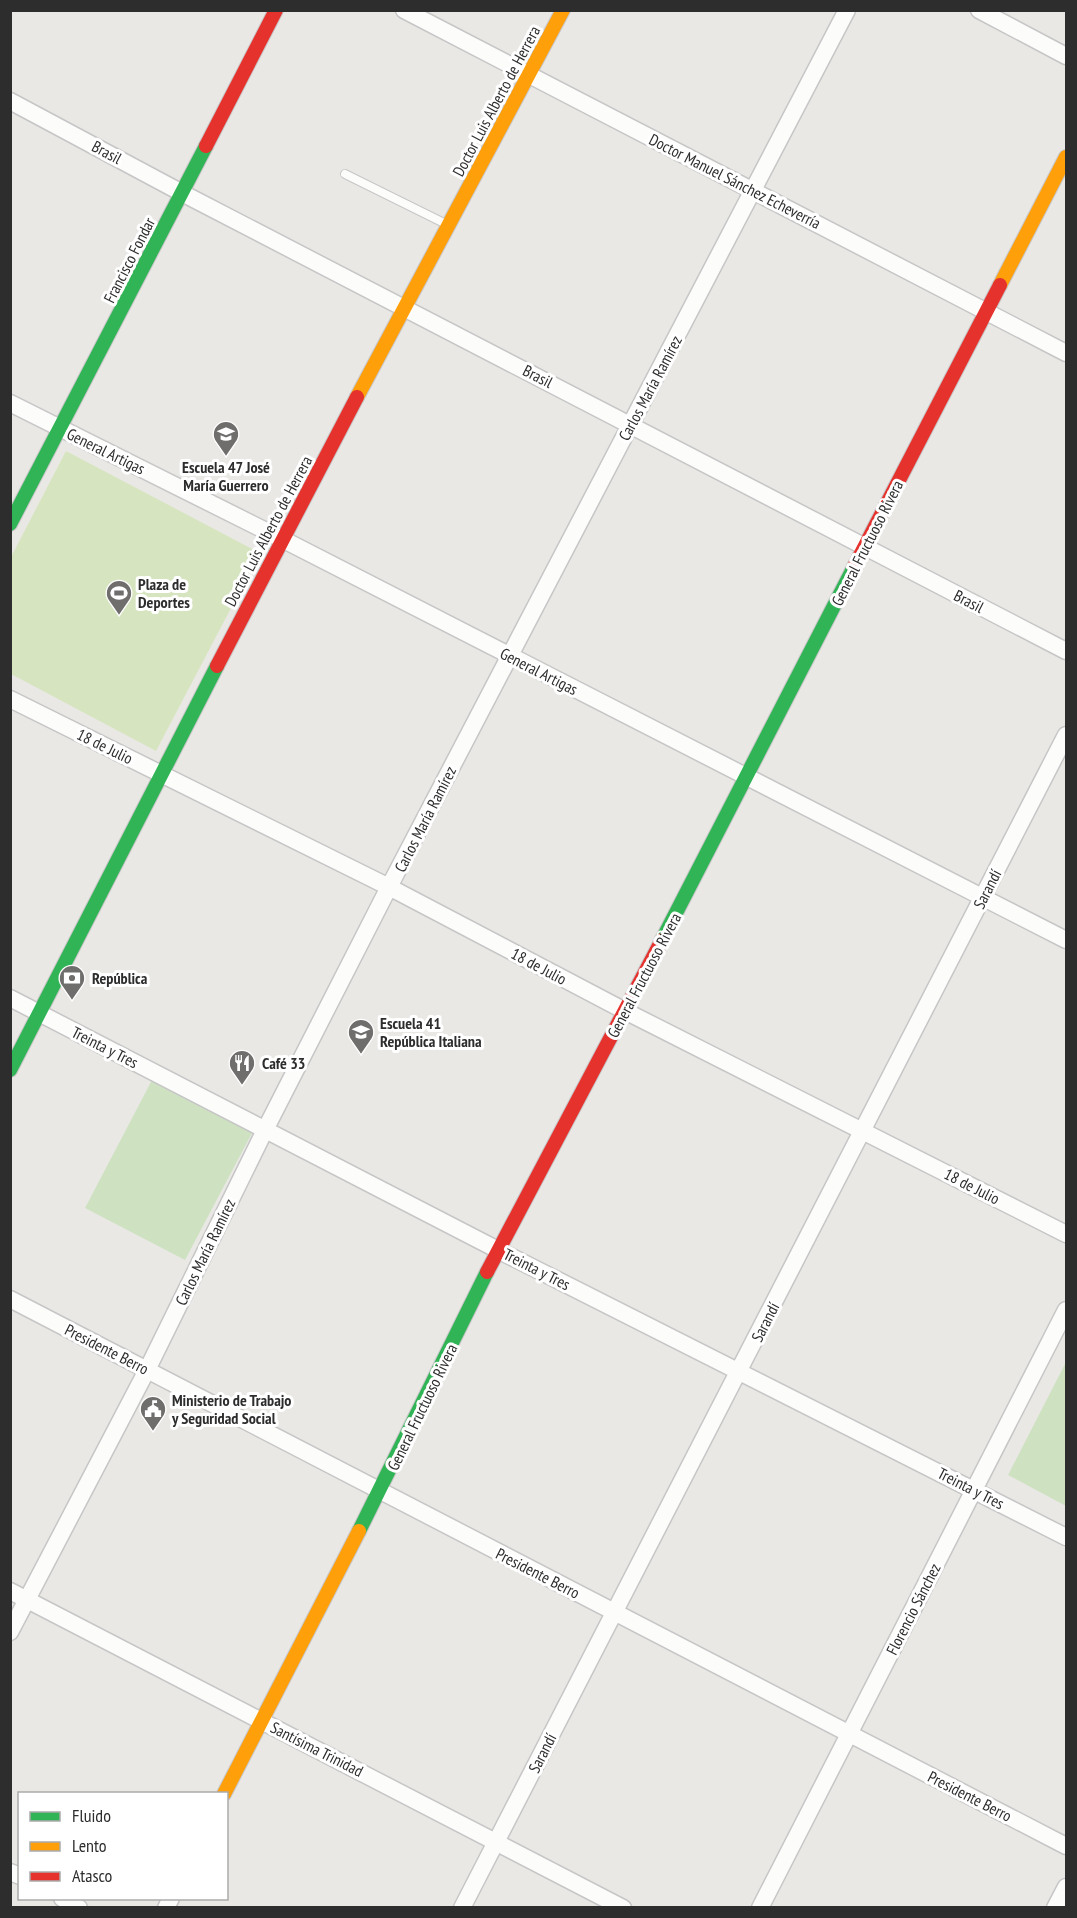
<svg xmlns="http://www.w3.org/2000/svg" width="1077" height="1918" font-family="'PT Sans Narrow',sans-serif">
<rect width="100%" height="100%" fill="#eae8e5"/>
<!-- green -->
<path fill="#cee2c2" d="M152 1080 252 1133 185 1260 85 1208Z
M1066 1362V1506L1008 1475Z"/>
<!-- pitch -->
<path fill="#d6e5c0" d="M66 451 260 553 156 751 11 674V557Z"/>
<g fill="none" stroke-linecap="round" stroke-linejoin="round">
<!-- lane casing -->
<g stroke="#c7c6c7" stroke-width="10">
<path id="lane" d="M345 174 446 224"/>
</g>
<!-- street casing -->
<g stroke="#c7c6c7" stroke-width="19">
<path id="street" d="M404 10 1066 353
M979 10 1066 56
M10 101 182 193 1066 651
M10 403 282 539 1066 940
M10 699 389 887 625 1011 1066 1234
M10 998 498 1250 1066 1537
M10 1299 1066 1846
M10 1591 623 1908
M10 1632 147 1370 265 1130 389 887 847 10
M10 1872 20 1876
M62 1898 79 1908
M166 1908 171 1898
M462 1908 1066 735
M760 1908 1066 1310
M1055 1908 1066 1887"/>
</g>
<!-- fast casing -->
<g stroke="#c7c6c7" stroke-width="16">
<path id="fast" d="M10 524 206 146
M662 940 854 567
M10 1070 217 666
M359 1531 487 1272"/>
</g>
<!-- slow casing -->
<g stroke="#c7c6c7" stroke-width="16">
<path id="slow" d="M1000 285 1066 157
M357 397 563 10
M224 1794 359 1531"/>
</g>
<!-- jam casing -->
<g stroke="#c7c6c7" stroke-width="16">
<path id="jam" d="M206 146 276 10
M854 567 1000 285
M217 666 357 397
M487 1272 662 940"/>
</g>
<!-- lane -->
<use href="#lane" stroke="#fcfcfb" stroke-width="8"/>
<!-- street -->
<use href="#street" stroke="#fcfcfb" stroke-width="16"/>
<!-- fast -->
<use href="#fast" stroke="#30b455" stroke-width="14"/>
<!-- slow -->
<use href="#slow" stroke="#ff9f0a" stroke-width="14"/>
<!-- jam -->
<use href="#jam" stroke="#e5322d" stroke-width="14"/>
</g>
<!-- icons -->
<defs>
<g id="school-pin" transform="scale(1.35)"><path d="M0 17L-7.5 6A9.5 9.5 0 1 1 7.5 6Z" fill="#6f6e6d" stroke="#fff"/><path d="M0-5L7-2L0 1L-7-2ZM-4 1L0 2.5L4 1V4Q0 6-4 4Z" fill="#fff"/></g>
<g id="stadium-pin" transform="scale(1.35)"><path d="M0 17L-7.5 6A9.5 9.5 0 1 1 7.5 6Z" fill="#6f6e6d" stroke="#fff"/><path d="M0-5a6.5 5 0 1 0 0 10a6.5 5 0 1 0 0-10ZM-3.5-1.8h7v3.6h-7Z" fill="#fff"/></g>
<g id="bank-pin" transform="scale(1.35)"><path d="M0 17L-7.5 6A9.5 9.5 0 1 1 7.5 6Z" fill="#6f6e6d" stroke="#fff"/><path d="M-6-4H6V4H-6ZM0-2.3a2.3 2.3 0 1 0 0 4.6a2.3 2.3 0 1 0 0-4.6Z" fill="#fff"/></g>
<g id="restaurant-pin" transform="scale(1.35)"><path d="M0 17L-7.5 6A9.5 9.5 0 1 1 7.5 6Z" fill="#6f6e6d" stroke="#fff"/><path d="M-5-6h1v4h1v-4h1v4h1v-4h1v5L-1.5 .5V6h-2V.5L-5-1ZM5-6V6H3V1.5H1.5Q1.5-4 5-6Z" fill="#fff"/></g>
<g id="civic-pin" transform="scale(1.35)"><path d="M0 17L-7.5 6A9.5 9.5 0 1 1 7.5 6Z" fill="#6f6e6d" stroke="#fff"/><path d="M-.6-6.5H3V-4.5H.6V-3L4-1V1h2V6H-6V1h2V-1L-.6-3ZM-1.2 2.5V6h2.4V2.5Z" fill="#fff"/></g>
</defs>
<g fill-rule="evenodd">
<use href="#school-pin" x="226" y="434"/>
<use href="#stadium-pin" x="119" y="593"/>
<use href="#bank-pin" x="72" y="978"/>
<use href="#school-pin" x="361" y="1032"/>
<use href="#restaurant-pin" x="242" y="1063"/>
<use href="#civic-pin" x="153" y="1409"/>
</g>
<g text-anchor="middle" stroke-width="6" stroke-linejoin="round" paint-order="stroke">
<!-- street labels -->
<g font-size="16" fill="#2d2d2d" stroke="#fff">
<text transform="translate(496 101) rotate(-62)" y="6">Doctor Luis Alberto de Herrera</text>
<text transform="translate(107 152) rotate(28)" y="6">Brasil</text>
<text transform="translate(735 181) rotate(27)" y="6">Doctor Manuel Sánchez Echeverría</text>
<text transform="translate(129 260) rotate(-63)" y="6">Francisco Fondar</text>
<text transform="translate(538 376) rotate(27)" y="6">Brasil</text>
<text transform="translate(650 388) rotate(-62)" y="6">Carlos María Ramírez</text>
<text transform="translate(106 451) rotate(26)" y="6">General Artigas</text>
<text transform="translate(268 531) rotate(-62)" y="6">Doctor Luis Alberto de Herrera</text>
<text transform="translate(867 543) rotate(-63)" y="6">General Fructuoso Rivera</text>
<text transform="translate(969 601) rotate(27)" y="6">Brasil</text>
<text transform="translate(539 671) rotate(27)" y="6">General Artigas</text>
<text transform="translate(105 746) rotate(26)" y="6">18 de Julio</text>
<text transform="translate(425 819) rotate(-63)" y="6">Carlos María Ramírez</text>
<text transform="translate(987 889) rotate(-63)" y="6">Sarandí</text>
<text transform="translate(539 966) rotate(28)" y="6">18 de Julio</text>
<text transform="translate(644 975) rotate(-62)" y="6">General Fructuoso Rivera</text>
<text transform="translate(105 1047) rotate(27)" y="6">Treinta y Tres</text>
<text transform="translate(972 1186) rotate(27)" y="6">18 de Julio</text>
<text transform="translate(205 1252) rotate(-64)" y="6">Carlos María Ramírez</text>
<text transform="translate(537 1269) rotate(27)" y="6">Treinta y Tres</text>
<text transform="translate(765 1322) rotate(-63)" y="6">Sarandí</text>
<text transform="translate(107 1349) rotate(27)" y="6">Presidente Berro</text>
<text transform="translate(422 1407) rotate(-64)" y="6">General Fructuoso Rivera</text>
<text transform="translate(971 1488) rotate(27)" y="6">Treinta y Tres</text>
<text transform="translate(538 1573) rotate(27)" y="6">Presidente Berro</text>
<text transform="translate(913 1609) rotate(-63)" y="6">Florencio Sánchez</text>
<text transform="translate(317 1749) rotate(27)" y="6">Santísima Trinidad</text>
<text transform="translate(542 1753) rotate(-63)" y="6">Sarandí</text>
<text transform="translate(970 1796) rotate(27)" y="6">Presidente Berro</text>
</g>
<!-- poi labels -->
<g font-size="16" font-weight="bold" fill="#2d2d2d" stroke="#fff" text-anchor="start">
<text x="226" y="473" text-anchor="middle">Escuela 47 José<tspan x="226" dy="18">María Guerrero</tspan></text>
<text x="138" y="590">Plaza de<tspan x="138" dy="18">Deportes</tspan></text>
<text x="92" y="984">República</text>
<text x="380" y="1029">Escuela 41<tspan x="380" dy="18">República Italiana</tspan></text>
<text x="262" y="1069">Café 33</text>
<text x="172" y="1406">Ministerio de Trabajo<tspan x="172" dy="18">y Seguridad Social</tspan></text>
</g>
</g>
<!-- border -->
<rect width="1077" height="1918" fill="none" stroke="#2d2d2d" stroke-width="24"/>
<!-- legend -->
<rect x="18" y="1792" width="210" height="108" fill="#ffffff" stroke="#ababab" stroke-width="1.5"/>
<rect x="30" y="1812" width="30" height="9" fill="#30b455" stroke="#ababab" stroke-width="1.5"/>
<text x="72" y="1822" font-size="18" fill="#2d2d2d">Fluido</text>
<rect x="30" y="1842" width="30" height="9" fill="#ff9f0a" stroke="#ababab" stroke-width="1.5"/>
<text x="72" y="1852" font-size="18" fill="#2d2d2d">Lento</text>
<rect x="30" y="1872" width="30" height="9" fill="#e5322d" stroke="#ababab" stroke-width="1.5"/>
<text x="72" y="1882" font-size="18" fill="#2d2d2d">Atasco</text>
</svg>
